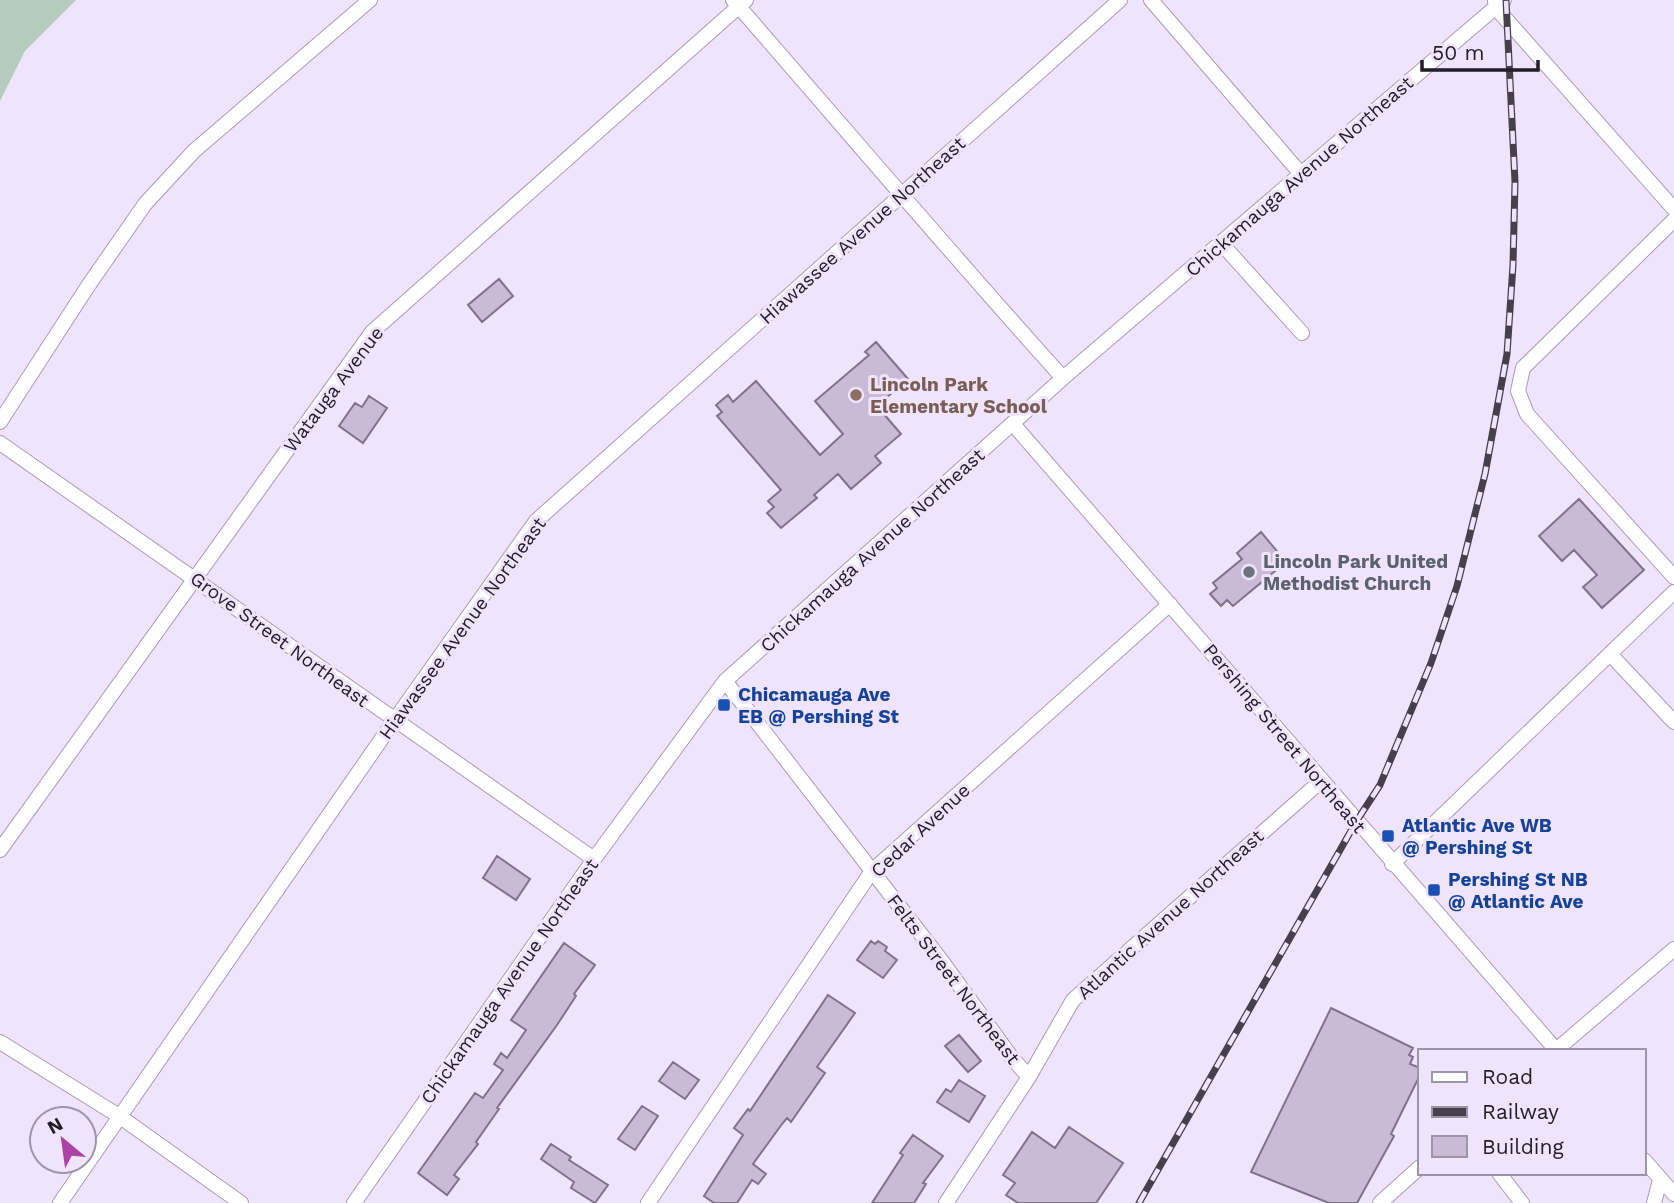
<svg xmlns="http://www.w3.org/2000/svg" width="1674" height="1203" font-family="'Work Sans',sans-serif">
<rect width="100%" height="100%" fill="#efe4fc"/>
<!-- green -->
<path fill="#b5cbbd" d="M0 0H76L25 51 0 101Z"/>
<!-- building -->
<path fill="#c9bbd7" stroke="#7e728c" stroke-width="2" d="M499 279 513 296 482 322 468 305Z
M876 342 908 379 877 406 901 434 875 456 881 463 851 489 838 474 814 495 817 498 781 528 767 513 774 507 768 501 781 490 717 416 722 412 716 405 728 395 733 402 756 381 820 455 843 434 815 401 869 355 865 352Z
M369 396 387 408 363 443 339 426 355 403 362 407Z
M1579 499 1644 570 1602 608 1583 587 1597 575 1574 550 1562 561 1539 536Z
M1261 532 1286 562 1233 606 1227 600 1221 606 1210 594 1217 588 1213 583 1242 559 1237 553Z
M497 856 530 879 516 900 483 878Z
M871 941 875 944 878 941 887 947 885 951 897 960 883 978 857 960Z
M564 943 595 965 574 994 576 996 557 1025 497 1108 499 1109 476 1142 478 1144 454 1175 459 1179 447 1195 418 1173 475 1093 483 1098 503 1070 494 1064 501 1053 507 1058 526 1030 511 1020Z
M828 995 855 1013 817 1067 825 1073 791 1122 787 1118 782 1124 753 1164 766 1174 758 1184 752 1180 737 1203H714L704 1196 743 1135 734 1128 748 1109 750 1111Z
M1331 1008 1413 1048 1409 1055 1413 1057 1410 1064 1420 1068V1075L1391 1134 1394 1136 1357 1203H1329L1251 1172Z
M959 1035 981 1061 968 1072 945 1046Z
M673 1062 699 1080 685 1099 659 1081Z
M959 1080 985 1096 969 1122 937 1102 946 1089 951 1092Z
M642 1106 658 1116 635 1150 618 1139Z
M1069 1127 1123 1163 1096 1203H1018L1006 1195 1015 1183 1003 1175 1032 1132 1055 1148Z
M913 1135 943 1156 923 1183 926 1184 914 1203H872L903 1155 900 1153Z
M551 1144 571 1157 569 1160 608 1185 595 1203 571 1188 574 1182 541 1159Z"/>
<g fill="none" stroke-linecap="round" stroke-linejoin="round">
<!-- minor casing -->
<g stroke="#a89bb6" stroke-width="16">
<path id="minor" d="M733 0C843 126 951 254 1063 378
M1151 0 1301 174
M1495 1 1496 8 1674 209
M1674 220 1523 368 1518 391 1527 414 1674 577
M1221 243 1302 333
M0 422 88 286 145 204 194 151 370 0
M1013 424 1557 1051
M0 443 594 859
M1610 654 1674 722
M725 681 941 960 1012 1058 1029 1077
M0 850 372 332 746 0
M1392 864 1674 592
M0 1042 119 1116 241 1203
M1555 1051 1674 949
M1644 1160 1674 1194
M1499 1173 1522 1203
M60 1203 394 721 536 521 1120 0
M354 1203 594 859 725 681 1063 378 1504 0
M648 1203 872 871 1170 604
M946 1203 1029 1077 1073 1000 1321 781
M1380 1203 1420 1167
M1654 1203 1660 1180"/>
</g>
<!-- minor -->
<use href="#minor" stroke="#fff" stroke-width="14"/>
<!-- rail casing -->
<g stroke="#46404c" stroke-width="7">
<path id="rail" d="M1139 1203 1356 822 1380 785 1431 663 1457 586 1485 474 1507 354 1513 265 1515 182 1506 0"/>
</g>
<!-- rail -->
<use href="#rail" stroke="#efe4fc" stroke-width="4.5" stroke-dasharray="13" stroke-linecap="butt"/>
</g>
<!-- markers -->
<circle fill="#8d6e63" stroke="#efe4fc" stroke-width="2.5" cx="856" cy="395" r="7"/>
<circle fill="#6b7280" stroke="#efe4fc" stroke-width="2.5" cx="1249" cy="572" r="7"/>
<g fill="#1a4fb4" stroke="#efe4fc" stroke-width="2.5">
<rect x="717" y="698" width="14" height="14" rx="3.5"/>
<rect x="1381" y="829" width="14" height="14" rx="3.5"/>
<rect x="1427" y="883" width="14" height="14" rx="3.5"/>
</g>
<g text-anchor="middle" stroke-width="6" stroke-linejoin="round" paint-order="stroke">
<!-- street labels -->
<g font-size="19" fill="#221d27" stroke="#efe4fc">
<text transform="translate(1299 176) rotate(-41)" y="7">Chickamauga Avenue Northeast</text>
<text transform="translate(862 230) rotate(-42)" y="7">Hiawassee Avenue Northeast</text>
<text transform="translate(333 389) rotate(-53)" y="7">Watauga Avenue</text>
<text transform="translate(872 550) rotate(-42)" y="7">Chickamauga Avenue Northeast</text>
<text transform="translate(462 628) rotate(-54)" y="7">Hiawassee Avenue Northeast</text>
<text transform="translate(280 639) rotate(36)" y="7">Grove Street Northeast</text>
<text transform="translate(1285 738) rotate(50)" y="7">Pershing Street Northeast</text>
<text transform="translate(920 830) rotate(-43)" y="7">Cedar Avenue</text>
<text transform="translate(1170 914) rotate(-42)" y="7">Atlantic Avenue Northeast</text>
<text transform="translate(954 979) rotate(53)" y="7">Felts Street Northeast</text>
<text transform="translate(509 981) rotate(-55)" y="7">Chickamauga Avenue Northeast</text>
</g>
<!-- education labels -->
<g font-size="19" font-weight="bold" fill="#785e54" stroke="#efe4fc" text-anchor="start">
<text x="870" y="391">Lincoln Park<tspan x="870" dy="22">Elementary School</tspan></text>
</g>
<!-- worship labels -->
<g font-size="19" font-weight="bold" fill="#5b616d" stroke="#efe4fc" text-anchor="start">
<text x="1263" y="568">Lincoln Park United<tspan x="1263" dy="22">Methodist Church</tspan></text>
</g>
<!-- transit labels -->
<g font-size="19" font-weight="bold" fill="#164399" stroke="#efe4fc" text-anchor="start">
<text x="738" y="701">Chicamauga Ave<tspan x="738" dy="22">EB @ Pershing St</tspan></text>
<text x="1402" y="832">Atlantic Ave WB<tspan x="1402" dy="22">@ Pershing St</tspan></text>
<text x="1448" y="886">Pershing St NB<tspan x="1448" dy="22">@ Atlantic Ave</tspan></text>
</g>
</g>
<!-- legend -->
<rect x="1418" y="1049" width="228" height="126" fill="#efe4fc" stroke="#9d94a7" stroke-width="2"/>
<rect x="1432" y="1072" width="35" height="10" fill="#ffffff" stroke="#9d94a7" stroke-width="2"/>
<text x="1482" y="1084" font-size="21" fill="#221d27">Road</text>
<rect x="1432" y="1107" width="35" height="10" fill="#46404c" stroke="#9d94a7" stroke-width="2"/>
<text x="1482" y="1119" font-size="21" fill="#221d27">Railway</text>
<rect x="1432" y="1136" width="35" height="21" fill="#c9bbd7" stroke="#9d94a7" stroke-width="2"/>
<text x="1482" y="1154" font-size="21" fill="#221d27">Building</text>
<!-- north arrow -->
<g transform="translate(63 1140) rotate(331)"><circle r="33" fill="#efe4fc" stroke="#9d94a7" stroke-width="2"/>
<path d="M0-5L12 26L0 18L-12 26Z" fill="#ab42a4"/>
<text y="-10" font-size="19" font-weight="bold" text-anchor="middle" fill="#221d27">N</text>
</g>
<!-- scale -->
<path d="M1422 60v10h116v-10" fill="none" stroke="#221d27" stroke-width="3.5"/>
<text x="1432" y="60" font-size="21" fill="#221d27" stroke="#efe4fc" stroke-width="5" paint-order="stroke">50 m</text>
</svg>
